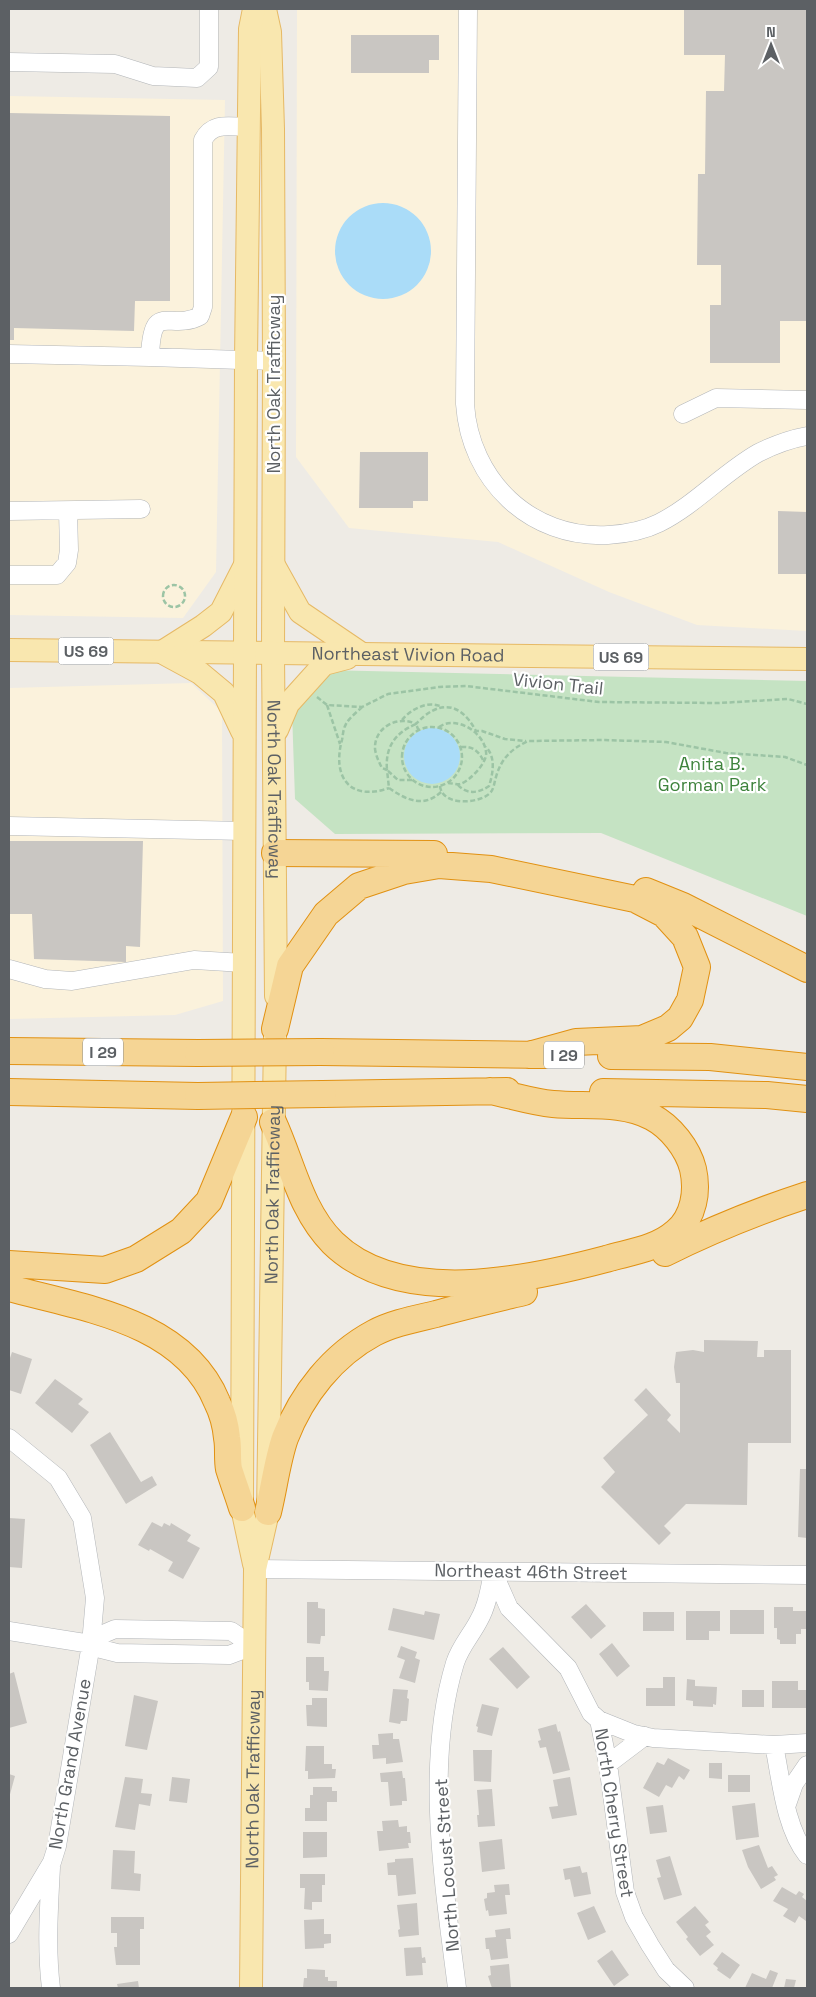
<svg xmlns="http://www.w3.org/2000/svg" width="816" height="1997" font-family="'Space Grotesk',sans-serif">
<rect width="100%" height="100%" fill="#eeebe5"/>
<!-- commercial -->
<path fill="#fbf2dc" d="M297 9H807V631L697 625 609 592 498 542 349 528 296 457Z
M9 96 225 100 216 572 183 618 9 615Z
M191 683 222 712 223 1001 175 1015 9 1019V688Z"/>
<!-- green -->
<path fill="#c5e3c3" d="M323 670 807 681V916L601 833 335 834 295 799 292 711Z"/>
<!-- water -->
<path fill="#aadcf8" d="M335 251a48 48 0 1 1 96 0a48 48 0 1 1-96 0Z
M404 756a28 28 0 1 1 56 0a28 28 0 1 1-56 0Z"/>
<!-- building -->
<path fill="#c9c6c2" d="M684 9H807V321H780V363H710V305H721V265H697L698 174H705L706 91H724L725 55H684Z
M351 35H439V60H429V73H351Z
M9 113 170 116V301H135L134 331 14 328V340H9Z
M360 452H428V501H413V508H359Z
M778 511 807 512V574H778Z
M9 841H143L140 947 126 946V962L34 959 32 914H9Z
M704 1340 758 1341 757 1357H764V1350H791V1443H748L747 1505 686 1504 664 1526 671 1533 659 1545 601 1487 615 1472 603 1458 648 1415 634 1400 646 1388 671 1415 667 1420 680 1433V1383H676L674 1367 676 1352 693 1350 704 1352Z
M12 1352 32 1359 21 1394 9 1390V1361Z
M55 1379 83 1399 78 1404 89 1412 72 1433 35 1403Z
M110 1432 141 1482 152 1476 157 1485 126 1504 90 1445Z
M800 1469H807V1538L798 1537Z
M9 1518 25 1519 22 1568 9 1567Z
M152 1522 162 1527 164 1523 170 1526 171 1523 191 1535 187 1541 200 1548 183 1579 168 1571 173 1562 150 1549 149 1551 138 1545Z
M307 1602H318V1608L325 1609V1636H321L320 1644 307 1643Z
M586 1604 606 1626 591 1639 571 1617Z
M774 1607H793V1611H807V1629H801V1634H796V1644H780V1640L777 1639V1628H774Z
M393 1608 424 1615 425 1611 440 1614 434 1640 388 1630Z
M730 1610H764V1634H730Z
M686 1611H720V1631H709V1640H686Z
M643 1612H674V1631H643Z
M612 1643 630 1666 617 1677 599 1654Z
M401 1646 417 1652 415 1658 420 1660 415 1683 399 1678 405 1660 397 1657Z
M503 1647 530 1677 517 1689 489 1659Z
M306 1657H324V1671H329L328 1691 309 1690V1682H306Z
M14 1672 27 1723 9 1728V1674Z
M663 1677H675V1706H646V1688H663Z
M687 1679 695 1680V1686L717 1687 716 1705 713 1704V1707L693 1706V1701L686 1700Z
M772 1681H798V1690H807V1708H772Z
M393 1689 408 1690 407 1698 409 1699 407 1721H401L400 1724 389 1722Z
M742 1690H764V1707H742Z
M134 1695 158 1701 147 1750 125 1746Z
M312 1698H327V1727L307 1726 306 1705H312Z
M482 1704 499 1708 492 1736 477 1732 478 1727 476 1726Z
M556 1724 558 1732 560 1731 570 1770 553 1774 546 1747 540 1748 538 1741 541 1740 538 1729Z
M393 1733V1739H399L403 1762 386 1764V1758L373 1759 372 1745H379L378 1734Z
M306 1746H324V1764H332V1769H336L335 1778 308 1779V1771H305Z
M473 1750H492L491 1782 474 1781Z
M668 1758 690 1770 684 1780 679 1776 672 1788 666 1785 659 1797 643 1788 657 1762 664 1765Z
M709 1763H722V1779L709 1778Z
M402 1771 403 1778H405L407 1801H402V1805L390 1806 388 1782H381L380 1773Z
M9 1774 15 1776 9 1798Z
M728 1775H750V1792H728Z
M125 1777 143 1779 141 1793 152 1794 150 1806 139 1804 135 1830 115 1827Z
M172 1777 190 1779 187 1803 169 1801Z
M570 1777 577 1815 552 1819 549 1807 558 1806 553 1780Z
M313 1787H332V1791H337V1802H327V1821H305V1808H310V1795H313Z
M492 1789 495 1826 478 1827 477 1815H479L477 1790Z
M755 1803 759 1837 736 1840 732 1806Z
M663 1805 667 1832 650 1834 646 1807Z
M398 1820 399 1827 407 1826V1832H410L411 1843H408L409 1848 379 1851 377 1831H383L382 1821Z
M303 1832H327V1857L303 1858Z
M502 1839 505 1869 482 1872 479 1842Z
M759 1845 768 1868 772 1866 778 1875 774 1877 776 1880 761 1889 748 1867 742 1850Z
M113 1850 135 1851 134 1873 141 1874 140 1891 111 1889Z
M670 1856 682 1895 664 1900 657 1878 661 1877 656 1860Z
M413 1858 416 1894 398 1896 396 1875H388L387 1863 395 1862V1859Z
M580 1866 582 1873 587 1872 591 1894 574 1897 570 1879 565 1880 563 1869Z
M300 1874H325V1885H322V1902H312V1910L304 1909 305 1888H300Z
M509 1884 510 1895H505L507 1914 489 1916 488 1910 486 1911 484 1899 487 1898V1893L495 1892 494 1885Z
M782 1887 796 1895 799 1891 804 1894 802 1897 807 1901 806 1921 799 1916 795 1923 783 1916 788 1909 773 1901Z
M417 1903 419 1935 399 1937 398 1930 400 1929 397 1905Z
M594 1906 606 1932 588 1940 577 1913Z
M695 1906 709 1922 705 1925 711 1932 706 1936 714 1945 700 1956 686 1939 688 1937 676 1922Z
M111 1917H144V1929H140V1965H116L114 1947H117V1933H111Z
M324 1919V1934H331V1943L324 1944V1948L305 1949 304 1920Z
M510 1928 511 1939H506L508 1958 491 1960 489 1949H486L485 1938 496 1937 495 1930Z
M421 1947 422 1958 425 1957 426 1963H422L423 1975 406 1976 404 1948Z
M612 1950 629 1975 614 1986 597 1961Z
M722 1952 740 1965 730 1979 717 1970 718 1968 713 1964Z
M509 1964 511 1988H492L488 1976 491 1975 490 1966Z
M307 1969 325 1970V1977H328V1981H337V1988H303L304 1978H307Z
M770 1970 778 1973 772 1988H745L752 1973 766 1979Z
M786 1979 796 1980 794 1988H784Z
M138 1981 139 1988H118L117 1984Z"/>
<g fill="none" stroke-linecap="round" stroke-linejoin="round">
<!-- minor casing -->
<g stroke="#b2b5b8" stroke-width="19">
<path id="minor" d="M468 9 465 404C470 480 530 539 608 535 625 534 643 531 659 523 695 505 723 473 758 453 774 445 790 439 807 436
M9 62 115 64 153 76 197 78 209 67V9
M248 127C230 127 213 121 203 140V307L200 316C169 332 152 299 150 357L274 361
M9 354 150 357
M683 414 716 398 807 400
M9 511 141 509
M9 575H57L67 563 69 550 68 511
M9 826 245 831
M9 969 45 979 72 981 194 960 244 963
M9 1438 58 1478 82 1518 95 1598 91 1644 57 1846 52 1862 9 1934
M255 1569 807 1575
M493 1572 509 1608 568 1668 591 1713 599 1720 608 1764 625 1892 634 1917 650 1945 666 1970 685 1988
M9 1631 91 1644 101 1649 117 1653 229 1655 253 1646
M91 1644 101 1635 115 1629 231 1631 253 1646
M599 1720 634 1734 653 1738 774 1745 807 1743
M774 1745C781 1779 785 1828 807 1855
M608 1764 645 1736
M787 1804 794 1784 807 1765
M51 1988C46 1948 49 1907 51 1867
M457 1988C444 1885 424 1764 455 1663 460 1647 472 1634 479 1620 487 1606 490 1588 493 1572"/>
</g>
<!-- major casing -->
<g stroke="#e6b965" stroke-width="24">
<g id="major">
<path id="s1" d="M265 9 270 32 273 129 274 361 273 653 276 996"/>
<path d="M275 567 300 612 362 654"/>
<path id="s2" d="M9 650 807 659"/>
<path d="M162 652 203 626 221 612 244 567"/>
<path d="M165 654 200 673 224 693 242 731"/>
<path d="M277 730 288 704 324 664 347 658"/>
<path d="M254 1564 242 1508 246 360 250 29 254 9"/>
<path id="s3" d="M251 1988 255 1569 268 1512 275 1036"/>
</g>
</g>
<!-- highway casing -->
<g stroke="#e19112" stroke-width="28">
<path id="highway" d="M275 853 434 854
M646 891 683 906 807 969
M275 1029 290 966 326 914 359 886 404 871 439 865 491 869 635 899 664 914 685 937 697 967 690 1000 680 1018 668 1028 642 1039 576 1042 529 1055
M9 1051 198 1053
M321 1052 547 1055
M611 1056 710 1057 807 1067
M9 1092 198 1096
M603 1092 767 1095 807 1099
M323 1094 507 1091
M273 1122C292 1163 300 1210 333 1243 400 1308 527 1280 606 1259 630 1252 657 1249 676 1232 694 1217 698 1191 693 1169 688 1149 671 1127 652 1117 621 1101 586 1107 553 1104 532 1102 511 1095 490 1091
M665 1253C711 1230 758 1211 807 1195
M9 1264 105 1270 136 1259 181 1231 209 1201 244 1117
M9 1288C83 1308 184 1321 217 1402 222 1412 226 1427 227 1438 229 1448 227 1459 229 1469 233 1482 238 1495 242 1508
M268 1512C274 1488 277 1461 285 1438 302 1394 333 1355 374 1333 393 1323 415 1319 436 1314 465 1306 495 1299 524 1292"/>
</g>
<!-- path -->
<path stroke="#9cc4a5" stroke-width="2.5" stroke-dasharray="5 2.5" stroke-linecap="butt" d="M163 596a11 11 0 1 1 22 0a11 11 0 1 1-22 0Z
M317 697 327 705 362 707 388 694 439 687 466 686 599 702 719 703 788 699 807 704
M327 705 340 744
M362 707C357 712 349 718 346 724 343 729 343 735 342 740 332 776 349 802 389 788
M402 720C411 709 428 700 442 707
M402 757a30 30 0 1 1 60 0a30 30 0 1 1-60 0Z
M439 727C456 715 484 732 486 752 488 762 470 781 460 784 456 785 452 783 448 783
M461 747C473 746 479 751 484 762
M412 780H398L387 770C385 747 395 733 416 724L418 729
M458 785C467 795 479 793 489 786 493 774 496 757 486 747
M440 786C442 806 477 804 489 794 494 790 494 783 496 777 501 759 511 749 528 741L605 740 666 742 726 753 785 757 807 765
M441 792C423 809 405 799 389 788L387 770 382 768C379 762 376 756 375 749 374 727 398 715 416 724 438 700 460 701 476 731H482L505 739 526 741"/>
<!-- minor -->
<use href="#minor" stroke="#fff" stroke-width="18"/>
<!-- major -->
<use href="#major" stroke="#f9e7af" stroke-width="22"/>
<!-- highway -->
<use href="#highway" stroke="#f5d595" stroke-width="26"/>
<!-- highway-bridge casing -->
<g stroke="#e19112" stroke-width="28" stroke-linecap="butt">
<path id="highway-bridge" d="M198 1053 321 1052
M198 1096 323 1094"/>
</g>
<!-- highway-bridge -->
<use href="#highway-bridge" stroke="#f5d595" stroke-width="26"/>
</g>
<g text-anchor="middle" stroke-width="4.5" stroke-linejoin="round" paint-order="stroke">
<!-- shield labels -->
<g fill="#fff" stroke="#8d9092" stroke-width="1">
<rect x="58.5" y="637.5" width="55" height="27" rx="4"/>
<rect x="593.5" y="643.5" width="55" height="27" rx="4"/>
<rect x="83" y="1038.5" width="40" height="27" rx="4"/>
<rect x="544" y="1041.5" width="40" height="27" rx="4"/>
</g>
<g font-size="16" font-weight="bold" fill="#5c6064">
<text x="86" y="657">US 69</text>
<text x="621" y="663">US 69</text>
<text x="103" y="1058">I 29</text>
<text x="564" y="1061">I 29</text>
</g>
<!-- street labels -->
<g font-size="18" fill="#5c6064" stroke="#fff">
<text transform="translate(274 384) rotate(-90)" y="6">North Oak Trafficway</text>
<text dy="6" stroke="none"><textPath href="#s2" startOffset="399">Northeast Vivion Road</textPath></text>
<text transform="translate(558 684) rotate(6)" y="6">Vivion Trail</text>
<text dy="6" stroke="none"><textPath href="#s1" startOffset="781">North Oak Trafficway</textPath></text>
<text dy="6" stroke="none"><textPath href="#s3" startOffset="795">North Oak Trafficway</textPath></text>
<text transform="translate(531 1572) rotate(1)" y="6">Northeast 46th Street</text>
<text transform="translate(70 1764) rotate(-80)" y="6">North Grand Avenue</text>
<text dy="6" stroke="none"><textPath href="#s3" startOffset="209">North Oak Trafficway</textPath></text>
<text transform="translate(614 1813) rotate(81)" y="6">North Cherry Street</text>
<text transform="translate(447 1865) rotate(-94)" y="6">North Locust Street</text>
</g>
<!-- park labels -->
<g font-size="18" fill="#3e833c" stroke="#fff">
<text x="712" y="770">Anita B.<tspan x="712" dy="21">Gorman Park</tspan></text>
</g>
</g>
<!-- border -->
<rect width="816" height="1997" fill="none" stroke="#5c6064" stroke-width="20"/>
<!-- north arrow -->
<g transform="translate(771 45)" stroke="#ffffff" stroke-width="4" paint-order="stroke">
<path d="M0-4L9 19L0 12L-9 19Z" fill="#5c6064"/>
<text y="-8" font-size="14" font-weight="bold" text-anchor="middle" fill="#5c6064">N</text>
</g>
</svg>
